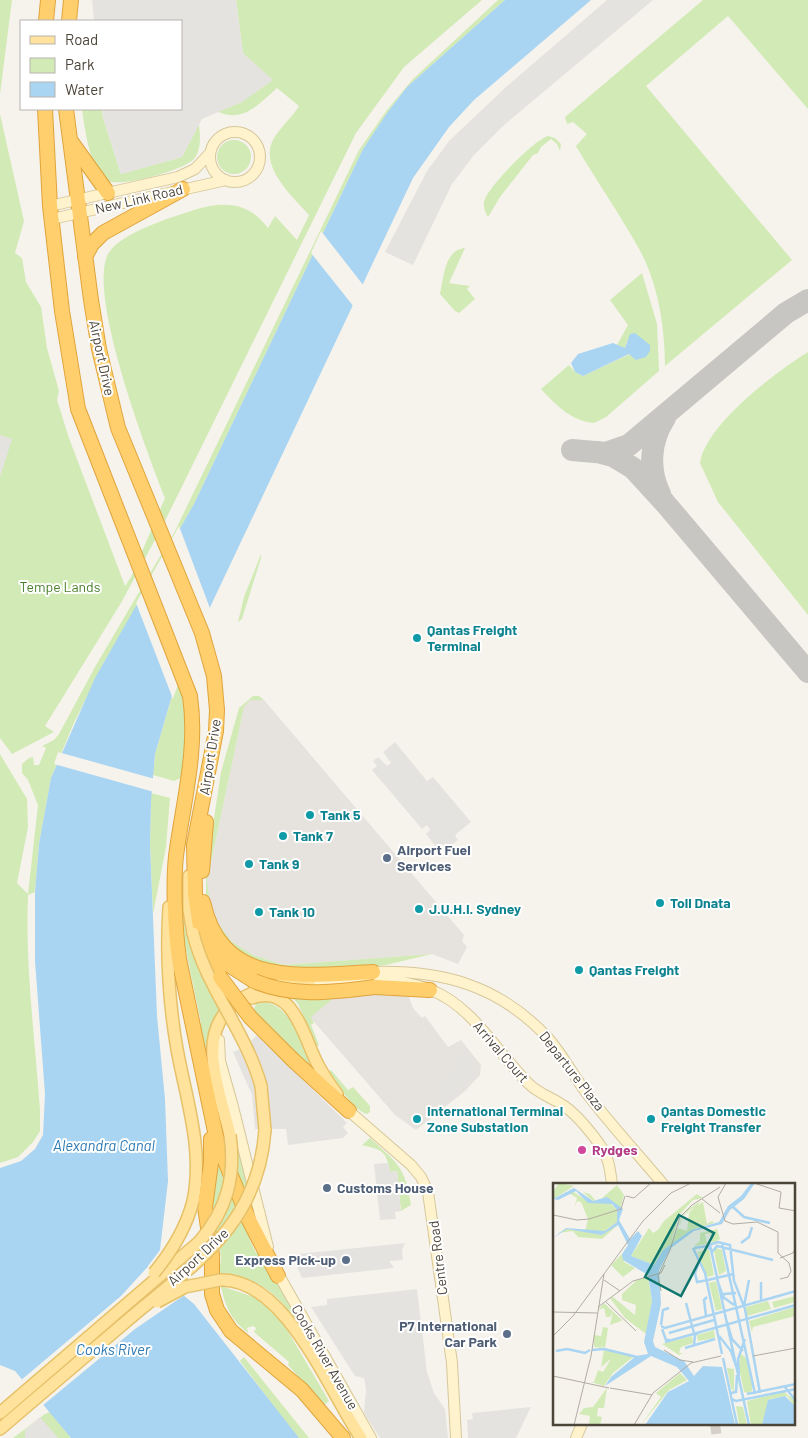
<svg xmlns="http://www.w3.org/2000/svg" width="808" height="1438" font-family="Barlow,sans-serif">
<rect width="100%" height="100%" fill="#f6f3ec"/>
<!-- industrial -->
<path fill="#e6e2dd" d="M250 700H264L464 935 462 941 467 947 458 964 432 954 284 965 253 955 232 943 217 922 211 909 207 881 244 707Z
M394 989 408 994 413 1008 422 1018 425 1016 448 1047 461 1040 481 1065 480 1075 465 1091 416 1130 395 1115 309 1016 335 994Z"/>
<!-- green -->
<path fill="#d2eab5" d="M0 0H12L0 94Z
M236 0H482L404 67 356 133 164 523 121 603 45 726 54 732 12 754 0 738V114L24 221 15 253 22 258 26 282 41 307 47 348 59 391 57 400 69 438 125 586 131 577 165 498C149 457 83 286 110 251 124 232 172 217 194 210 224 201 249 202 268 228L275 216 297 240 309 215C293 197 259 167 273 140 280 127 292 118 299 106L277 88C259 104 242 124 217 111L242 102 243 53Z
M498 0H505L407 87 387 113 363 149 194 504 134 612 104 662 73 725 51 778 39 844 35 892 28 895C25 967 35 1038 40 1110V1131L33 1142 18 1157 0 1163V754L27 799 28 827 17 883 28 894 38 805 28 780 22 773V764L29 758 33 757 34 765H39L46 748 42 746 54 740 59 734 95 667 175 531 359 150 387 110 412 80Z
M703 0H808V109L728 16 646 86 792 260 665 366C665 327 658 282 638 247 619 213 596 180 576 146L587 134 573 122 567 124 565 117Z
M82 109H102L103 118 121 174 182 157 199 124C200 135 202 151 193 160 183 170 117 189 106 180 89 167 85 129 82 109Z
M548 136 555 138 561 144 560 151 557 144 551 139 541 147 538 153 533 155 500 197 488 217C485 212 482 205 485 199 490 185 534 140 548 136Z
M217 157a17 17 0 1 1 34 0a17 17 0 1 1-34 0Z
M465 248 449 283 470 286 467 289 475 299 459 313 455 311 440 294C444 277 444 250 465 248Z
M642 273 657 324 659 371 606 417 594 423C571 421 556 405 541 389L569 365 575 372 583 376 630 354 627 340 625 349 617 345 628 325 610 300Z
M808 352V615L718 502 700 463C706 424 776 372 808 352Z
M261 554V558L242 619 238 622 244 597Z
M178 676C187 714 187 738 183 777L174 781 153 775 155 754Z
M253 696H259L264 700H250L244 707 207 881 211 909 217 922 232 942 253 955 284 965 432 954 386 965 337 969 266 967 234 948 222 935 206 896V871L221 772 239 708Z
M151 793 170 798 166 847 153 914 150 844Z
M181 891 189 936 221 1008 209 1035 208 1050 223 1134 235 1132 255 1204 248 1206 223 1147 197 1028 201 1023 182 931Z
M290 995H337L311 1017 314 1023 311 1025 319 1045 317 1046 298 1004Z
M266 1002C294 1010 304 1045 315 1067L312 1070 253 1012 256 1003Z
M331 1070 348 1090 353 1087 370 1106V1112L367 1114C354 1111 336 1083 329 1072Z
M370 1138C398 1164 405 1166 411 1205L401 1211 397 1171 390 1172C386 1150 382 1150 362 1145Z
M216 1163H221L250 1230 249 1238 256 1253 260 1251 302 1326C294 1320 290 1312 284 1305 267 1286 246 1274 219 1275L221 1259 219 1238 211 1203Z
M221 1286 254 1297 256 1294 280 1318 329 1401 324 1405 288 1365 289 1362 254 1332 256 1328 253 1326 247 1328 248 1333C231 1320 225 1306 221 1286Z
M244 1357 309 1438H299L292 1431 240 1361Z
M50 1412 71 1438H13L45 1414Z"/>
<!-- parking -->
<path fill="#e5e3e0" d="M92 0H236L243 53 273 80 242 102 202 119 182 157 121 174 103 118 102 109H181V21H94Z
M607 0H653L503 126 474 155 452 184 413 265 385 252 427 171 449 141 507 86Z
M0 435 12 439 0 477Z
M395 742 427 781 433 777 471 822 455 835 458 840 447 849 442 844 437 848 426 834 430 830 427 825 422 829 372 770 377 766 373 761 378 757 387 766 391 763 383 752Z
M257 1035 347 1123 343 1127 348 1133 343 1138 288 1145 286 1129H255L252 1095 233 1052 245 1047Z
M465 1050 478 1065 473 1070 478 1074 465 1088 461 1083 459 1084 463 1090 443 1107 432 1094 441 1086 437 1080 452 1068 450 1065Z
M388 1163 390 1172 397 1171 401 1211 395 1212 396 1219 380 1220 374 1164Z
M405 1243 402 1250 403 1260 389 1261 394 1268 302 1278 295 1262 298 1254Z
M417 1289 427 1372 434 1393 445 1409 448 1438H380L364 1413 366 1390 364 1378 355 1376 311 1307 327 1305V1299Z
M531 1407 516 1438H468L467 1420 473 1419 472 1413Z
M40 1417 58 1438H25V1430Z"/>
<!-- water -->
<path fill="#a9d4f2" d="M505 0H591L474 100 449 127 413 178 178 675 155 754 151 801 150 844 157 1016 165 1099 168 1181 160 1250 148 1266 194 1304 299 1438H71L15 1371 0 1365V1168L21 1161 35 1149 43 1135 45 1094 35 961V892L39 844 51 778 95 678 194 504 363 149 387 113 407 87Z
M635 333 650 345V351L646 357 636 360 629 354 583 376 575 372 571 363 578 354 613 343 625 348 630 334Z"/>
<!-- pier -->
<path fill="#f6f3ec" d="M321 231 364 286 354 307 311 253Z
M179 526 211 611 181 676 173 699 136 603Z
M58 752 155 779 154 792 54 764Z
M163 1250 151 1266 186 1294 135 1329 42 1406 20 1381 121 1296Z"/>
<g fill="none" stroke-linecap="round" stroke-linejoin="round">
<!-- taxiway -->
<path stroke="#c8c6c3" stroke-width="22" d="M572 450 606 453 629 445 786 313 808 300
M598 452 613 456 633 468 665 503 808 672
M660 494C648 469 650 441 665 418"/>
<!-- secondary-tunnel -->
<path stroke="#d4d0c8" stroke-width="10" stroke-dasharray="10 5" stroke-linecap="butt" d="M715 1424 717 1438"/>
<!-- secondary casing -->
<g stroke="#d6c79b" stroke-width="12">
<path id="secondary" d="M210 157a25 25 0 1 1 50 0a25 25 0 1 1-50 0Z
M50 206 178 177 195 169 210 153
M52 219 226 180
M373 972C442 970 499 985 548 1038 562 1054 572 1073 585 1091 609 1123 637 1153 663 1184
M300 985C344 982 388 973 431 990 474 1007 497 1053 529 1084 538 1093 550 1097 561 1104 576 1113 590 1131 600 1145 609 1157 610 1170 612 1184
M219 1040 220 1061 232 1103 268 1247
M349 1111 411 1165 421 1177 428 1192 452 1363 456 1438
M276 1270 371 1438
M576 1438 582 1424"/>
</g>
<!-- primary casing -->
<g stroke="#e6c16a" stroke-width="14">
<path id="primary" d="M189 876V910L193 933
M169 907C166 954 169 1003 177 1049 186 1099 204 1150 193 1201
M252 998C292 983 303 1034 316 1061 322 1073 329 1084 337 1094
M261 1086 265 1130
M230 1135C224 1110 215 1085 213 1059 208 999 262 984 310 980
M220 1280C286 1278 329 1391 361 1438
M0 1413 199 1242
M0 1429 122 1325"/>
</g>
<!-- highway casing -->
<g stroke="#e0a43c" stroke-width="16">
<path id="highway" d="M46 21 48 0
M69 21 71 0
M45 109 50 206 62 311 78 409 190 696C198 750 183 803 176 856 173 885 175 930 179 959L217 1141 249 1220 278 1276
M66 109 91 300 99 349 118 428 202 633 214 676 217 710 216 731 194 845 195 894 201 934 220 977
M70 140 108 193
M85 257 92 244 103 233 183 189
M202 871 206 822
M203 902C222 990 304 975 373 972
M209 944 226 963 254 981
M375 987 430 990
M293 1060 349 1111
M211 1139V1163L205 1207 212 1255V1294L217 1310 231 1331 302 1390 343 1438"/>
</g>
<!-- secondary -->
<use href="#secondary" stroke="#fff3cd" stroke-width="10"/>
<!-- primary -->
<use href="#primary" stroke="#ffe39c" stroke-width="11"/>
<!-- highway -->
<use href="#highway" stroke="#ffcf6e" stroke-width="14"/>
<!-- primary-bridge casing -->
<g stroke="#e6c16a" stroke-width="14" stroke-linecap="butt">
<path id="primary-bridge" d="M193 933C206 988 246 1031 261 1086
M199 1242C227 1210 236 1176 230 1135
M154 1273C172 1251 186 1229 193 1201
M157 1302 185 1287 220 1280
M122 1325C190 1266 258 1229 265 1130"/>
</g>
<!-- highway-bridge casing -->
<g stroke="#e0a43c" stroke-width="16" stroke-linecap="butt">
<path id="highway-bridge" d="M220 977 250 1017 293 1060
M254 981C294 998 333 992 375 987"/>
</g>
<!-- primary-bridge -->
<use href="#primary-bridge" stroke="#ffe39c" stroke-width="11"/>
<!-- highway-bridge -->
<use href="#highway-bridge" stroke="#ffcf6e" stroke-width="14"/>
</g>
<!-- markers -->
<g fill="#0f9aa8" stroke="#fff" stroke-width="2">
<circle cx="417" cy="638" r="5"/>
<circle cx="310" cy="815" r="5"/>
<circle cx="283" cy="836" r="5"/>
<circle cx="249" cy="864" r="5"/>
<circle cx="660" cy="903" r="5"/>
<circle cx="419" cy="909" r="5"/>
<circle cx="259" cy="912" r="5"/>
<circle cx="579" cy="970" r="5"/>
<circle cx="417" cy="1119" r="5"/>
<circle cx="651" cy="1119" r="5"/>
</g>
<g fill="#5c6f8a" stroke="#fff" stroke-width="2">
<circle cx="387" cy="858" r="5"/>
<circle cx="327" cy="1188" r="5"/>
<circle cx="346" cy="1260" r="5"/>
<circle cx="507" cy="1334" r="5"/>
</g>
<circle fill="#d1479c" stroke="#fff" stroke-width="2" cx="582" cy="1150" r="5"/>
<g text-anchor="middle" stroke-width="4" stroke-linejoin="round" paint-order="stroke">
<!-- street labels -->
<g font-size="14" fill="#4b4439" stroke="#fff">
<text transform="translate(139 199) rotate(-13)" y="5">New Link Road</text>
<text transform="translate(102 358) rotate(78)" y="5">Airport Drive</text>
<text transform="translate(210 757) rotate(-81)" y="5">Airport Drive</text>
<text transform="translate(501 1052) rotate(49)" y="5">Arrival Court</text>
<text transform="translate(572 1071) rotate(52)" y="5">Departure Plaza</text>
<text transform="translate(198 1257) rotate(-43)" y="5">Airport Drive</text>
<text transform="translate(438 1258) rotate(-97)" y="5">Centre Road</text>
<text transform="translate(325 1357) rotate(60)" y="5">Cooks River Avenue</text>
</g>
<!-- park labels -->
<g font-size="14" fill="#4a7f2a" stroke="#fff">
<text x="60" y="592">Tempe Lands</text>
</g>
<!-- culture labels -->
<g font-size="14" font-weight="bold" fill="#0d838f" stroke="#fff" text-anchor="start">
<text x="427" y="635">Qantas Freight<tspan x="427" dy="16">Terminal</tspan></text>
<text x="320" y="820">Tank 5</text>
<text x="293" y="841">Tank 7</text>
<text x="259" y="869">Tank 9</text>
<text x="670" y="908">Toll Dnata</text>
<text x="429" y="914">J.U.H.I. Sydney</text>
<text x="269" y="917">Tank 10</text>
<text x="589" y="975">Qantas Freight</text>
<text x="427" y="1116">International Terminal<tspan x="427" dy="16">Zone Substation</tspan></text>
<text x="661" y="1116">Qantas Domestic<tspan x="661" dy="16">Freight Transfer</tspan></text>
</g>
<!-- service labels -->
<g font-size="14" font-weight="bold" fill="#4e5e75" stroke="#fff" text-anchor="start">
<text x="397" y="855">Airport Fuel<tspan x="397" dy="16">Services</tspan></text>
<text x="337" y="1193">Customs House</text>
<text x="336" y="1265" text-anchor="end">Express Pick-up</text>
<text x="497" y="1331" text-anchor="end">P7 International<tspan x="497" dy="16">Car Park</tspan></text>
</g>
<!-- hotel labels -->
<g font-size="14" font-weight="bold" fill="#b23c85" stroke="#fff" text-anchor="start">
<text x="592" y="1155">Rydges</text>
</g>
<!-- water labels -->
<g font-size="15" font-style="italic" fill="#2e7ab2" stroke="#fff">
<text x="104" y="1151">Alexandra Canal</text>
<text x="113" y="1355">Cooks River</text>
</g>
</g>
<!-- overview -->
<g transform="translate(553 1183)">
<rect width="242" height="242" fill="#f6f3ec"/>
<path d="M6 0 21 3 0 16V9ZM64 2 71 12 67 26 54 14 40 18 30 9 37 11 42 17 48 16ZM19 8 37 20H57L64 27V39L49 50 32 48 35 36 28 19 24 18 21 26 24 15 16 10ZM144 11 150 15 140 17 126 32 118 60 125 45 134 48 136 30 143 22 130 33 127 42 130 43 126 42 127 38 131 31 135 26 148 18 144 23 150 19 154 41 159 38 161 40 138 47 110 67 101 82 78 73 96 45 100 50 105 47 111 38ZM65 42 49 56 25 54 20 48 5 50 14 46 50 51ZM164 46 167 56 159 61 157 50 152 51 154 61 141 63 147 58V50ZM163 65 169 67 173 88 166 92 161 68ZM156 66 161 92 155 94 148 83 145 69ZM70 70 71 79 82 85 70 94 58 82ZM95 94 99 118 93 151 72 135 57 115 60 114 82 132 83 122 69 117V111L84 97ZM163 98 169 126 163 128 156 100ZM242 113V119L221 125 219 119ZM215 118 218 126 194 133 193 124ZM51 120 69 137 68 138 57 142 60 129 57 134H53L51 125 45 127ZM242 124V133L200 144 199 149 196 138ZM50 144 55 145 52 165 47 162 50 165 41 164V152L48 153ZM161 147 162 155 145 158 144 152ZM139 153 140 160 128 164 126 170H130L126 172 109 161ZM51 167 80 174 60 190 51 203 38 199H41L45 187 50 189 58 176 48 184ZM187 170 193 175 199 201V208L195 210 191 209 186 185ZM174 185 181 186V209L178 205ZM127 190 134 197 116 207 88 242 108 214 103 210ZM54 205 51 225H45L44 233 49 234 47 242H39L36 240 37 233 26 231 31 225 40 224ZM231 209 240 216 242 220V224L234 213 217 216 209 242H198L194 218ZM183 223 190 224 194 242H186Z" fill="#d2eab5"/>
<path d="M198 0H202L191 16 177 27 169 41 141 48 118 65 106 87 108 121 100 158 102 164 131 178 141 193 150 183 169 184 182 242H92L115 209 136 198 124 184 98 173 52 203 58 194 83 173 95 171 91 159 99 118 95 92 70 77 69 71 75 62 65 42 49 52 14 46 0 55 13 45 52 48 64 39V27L59 21 35 20 23 8 5 17 0 16 21 5 40 18 54 14 70 26 66 37 77 56 85 48 89 53 78 73 101 82 110 67 138 47 166 39 175 23 188 13ZM232 213 242 223V242H209L215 217Z" fill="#a9d4f2"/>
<path fill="none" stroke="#a9d4f2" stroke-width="2.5" d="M180 24 191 34 217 40M169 60 202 211M188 60 196 54 199 44M157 62 196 242M153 63 165 59 177 62 181 98 192 126 207 210M140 65 152 90 169 171M141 65 154 63 158 67M159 69 164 63 220 77M145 82 142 90 144 99 155 97M155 97 180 91M166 102 170 114 181 122M169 117 171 111 183 110M208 118V99M133 120 142 154M191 123 196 97M153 133 151 117 154 114M174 139 179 156 190 168M108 142 110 127 116 125M108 143 112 145 243 108M109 146 113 157H117M116 150 161 137M166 153 178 168 183 183M112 159 243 122M141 162 142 152 146 149M132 165 162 156M39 167 51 166 84 174M3 168 14 166 32 170 37 167M170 175 184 242M186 196 185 176 192 156M232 204 243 218M178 210 183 209 184 192M194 211 243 201M179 216 183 218 243 206"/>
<path fill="none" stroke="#b2ada4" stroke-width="1" d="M173 0 165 14 172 38 180 41 204 39 225 49V70L236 80 238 88 235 94 227 96M201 0 228 9M228 9 226 25 243 28M73 13 81 15 98 0M149 16 167 30M0 32 24 37 36 36 68 26 72 13M227 75 240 70 243 64M51 97 67 108M108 108 105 93 117 67 127 34 139 22 167 4M53 119 83 148M45 124 80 98 108 90 112 82M0 129 44 130M0 153 20 133 90 38 118 10 138 0M111 167 127 177 140 179M200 173 243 165M0 193 56 205M57 205 99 212M21 242 38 173 51 91M81 242 100 210 138 180 168 173"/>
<path fill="#0f766e" fill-opacity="0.15" stroke="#0f766e" stroke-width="2.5" d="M126 32 161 50 128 113 92 94Z"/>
<rect width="242" height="242" fill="none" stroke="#4b4439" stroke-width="2.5"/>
</g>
<!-- legend -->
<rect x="20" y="20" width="162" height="90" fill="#ffffff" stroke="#b7b4b0"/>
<rect x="30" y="36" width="25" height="8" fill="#ffe39c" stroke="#b7b4b0"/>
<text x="65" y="45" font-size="15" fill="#4b4439">Road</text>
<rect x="30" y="58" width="25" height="15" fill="#d2eab5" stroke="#b7b4b0"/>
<text x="65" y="70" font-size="15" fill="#4b4439">Park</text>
<rect x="30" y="82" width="25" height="15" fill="#a9d4f2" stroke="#b7b4b0"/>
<text x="65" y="95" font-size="15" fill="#4b4439">Water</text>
</svg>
